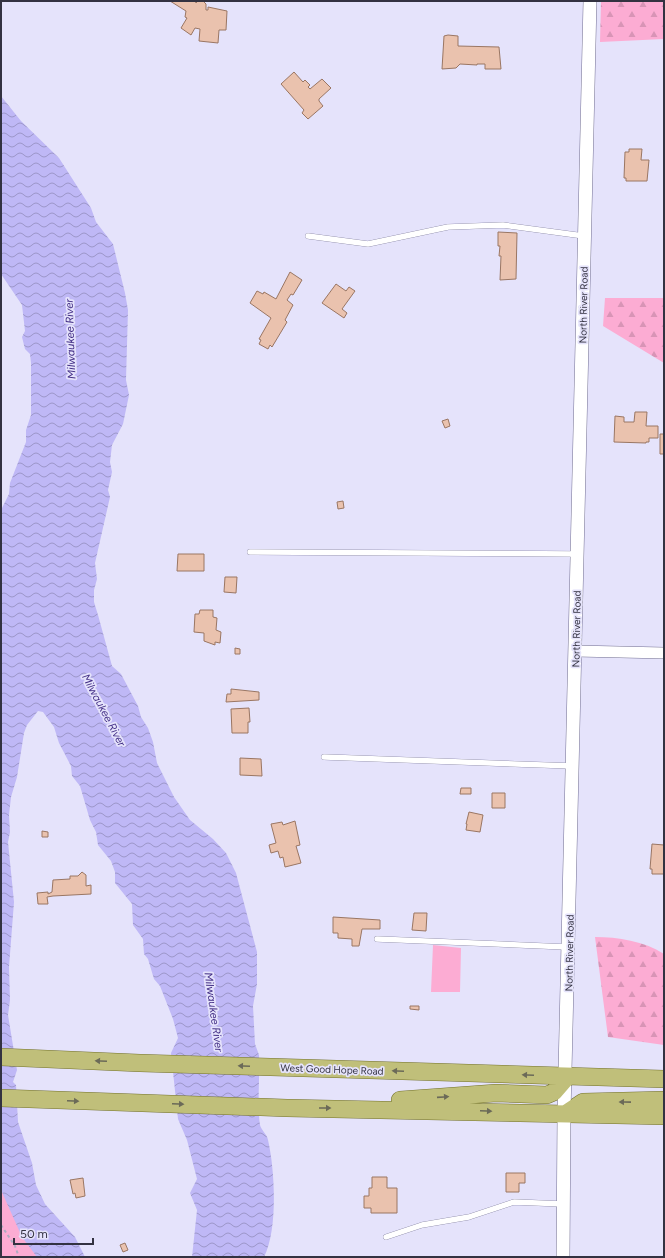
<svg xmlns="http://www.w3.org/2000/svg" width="665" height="1258" font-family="Figtree,sans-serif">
<defs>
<pattern id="forest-firs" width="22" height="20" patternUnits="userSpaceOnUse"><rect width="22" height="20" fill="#fcacd3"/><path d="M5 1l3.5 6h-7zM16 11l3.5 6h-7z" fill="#d894b6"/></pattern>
<pattern id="water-waves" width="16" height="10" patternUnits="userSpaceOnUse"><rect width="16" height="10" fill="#bfb8f6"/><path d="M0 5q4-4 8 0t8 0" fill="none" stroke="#9c96c9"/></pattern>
</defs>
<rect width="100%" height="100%" fill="#e5e3fb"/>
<!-- forest -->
<path fill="url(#forest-firs)" d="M601 1H664V39L600 42Z
M605 298H664V363L603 326Z
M595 937C618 937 644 941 664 954V1045L608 1037Z"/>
<!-- park -->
<path fill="#fcacd3" d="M433 945 461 948 460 992H431Z
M1 1119 64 1257H1Z"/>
<!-- water -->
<path fill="url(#water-waves)" d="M1 96 21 121 59 158 91 208 96 222 113 244 125 293 128 310 126 380 129 395 123 424 112 445 110 462 112 472 108 490 110 497 95 563 97 579 94 590V602L98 615 112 666 121 674 138 706 141 717 148 728 153 742 157 763 174 797 190 820 213 839 226 853 236 873 257 952V984L253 1006 255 1044 259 1055C260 1075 257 1106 260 1125 261 1130 267 1134 268 1140 275 1170 278 1230 264 1257H192L197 1210 190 1193 197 1179 187 1140 178 1119 171 1053 178 1038 173 1019 160 986 154 979 148 959 144 954 143 939 133 925 132 904 115 883V872L111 861 98 845 96 832 90 820 80 786 72 776 71 766 59 743 54 727 43 712 38 711 27 725 24 733 17 777 11 797 9 815 10 832 8 842 14 902 9 967 10 1000 8 1015 17 1070 13 1082 16 1085 18 1122 32 1163 36 1185 45 1204 75 1237 85 1257H37L22 1237 1 1190V510L9 494 10 483 26 442V430L31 415V363L30 354 25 349 22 337 25 331 22 305 1 274Z"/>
<!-- building -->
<path fill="#eac2ae" stroke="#9a7663" d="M170 1H195L196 3 198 1H203L206 4V10H208V7L227 11 226 30H219L218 43 199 41 200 29 195 28 191 35 181 28 187 18 185 17 186 11Z
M448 35 458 36V46L499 47 501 69H485V64H477V65L460 64 456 68 442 69 444 36Z
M294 72 303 82 305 80 310 85 308 87 310 89 322 79 331 88 319 99V101L323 106 308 119 302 113 304 110 281 84Z
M629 149H642L641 160H649L647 181H626V178H624L625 152H629Z
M498 232 517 233 516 279 500 280 501 256H499L500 246H498Z
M290 272 302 280 293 295 291 294 287 300 293 305 285 320 287 322 272 347 270 345 268 349 259 344 261 340 259 339 271 318 250 303 257 291 263 294 264 292 276 299Z
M336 284 346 291 349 287 355 291 342 309 347 313 344 318 322 303Z
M635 412H647L646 426H658V438H649V442H646V443L614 442 615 416 624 417V422H634Z
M448 419 450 426 445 428 442 421Z
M660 434H664V454H660Z
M343 501 344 508 338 509 337 502Z
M178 554H204V571H177Z
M225 577H237L236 593 224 592Z
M200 610H213V617L217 618 216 630 221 632 220 643 215 642V645L204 641V633L194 632 195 614H199Z
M235 648 240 649V654H235Z
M231 689 259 692V700L226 702 227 694H231Z
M249 708 250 722H248V733H232L231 709Z
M240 758 261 759 262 776 240 775Z
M461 788H471V794H460Z
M492 793H505V808H492Z
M469 812 483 815 480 832 466 830 467 824H466Z
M295 821 300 845 296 846 301 863 285 867 283 857 280 858 278 851 271 853 269 845 276 843 271 824 282 822 283 825Z
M42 831 48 832V837H42Z
M652 844 664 845V874H652V869H650Z
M82 872 86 875V886L91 885V894L53 896 47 897 48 904H38L37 893 48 892V894L52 892 53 880 70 879V876H78Z
M414 913H427L426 931 412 930Z
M333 917 380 920V929H362L359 946H352V939L338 938V933H333Z
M410 1006H419V1010L410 1009Z
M506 1173H525V1183H519V1192H506Z
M372 1177H387V1188H397V1213H371V1208H364V1196H369V1188H372Z
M83 1178 85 1196 76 1198 75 1193 73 1194 70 1180Z
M125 1243 128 1250 123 1252 120 1245Z"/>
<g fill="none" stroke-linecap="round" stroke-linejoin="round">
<!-- service casing -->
<g stroke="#726f92" stroke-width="6">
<path id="service" d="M308 236 368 244 448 227 503 225 584 236
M250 552 577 554
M324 757 573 766
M377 939 567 947
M386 1237 422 1225 469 1217 514 1202 563 1204"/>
</g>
<!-- minor casing -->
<g stroke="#726f92" stroke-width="12">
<path id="minor" d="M576 651 664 653"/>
</g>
<!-- tertiary casing -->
<g stroke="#726f92" stroke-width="14">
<path id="tertiary" d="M563 1257 564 1114 590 1"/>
</g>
<!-- primary casing -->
<g stroke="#73722c" stroke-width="18">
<path id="primary" d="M1 1057 140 1063 664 1079
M1 1098 287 1108 664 1116
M400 1100 496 1093 547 1095 554 1092 567 1077
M565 1114 583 1102 664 1100"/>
</g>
<!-- path -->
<path stroke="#adacc1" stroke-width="2" stroke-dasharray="3 3" stroke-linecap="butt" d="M1 1225 15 1246 19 1257"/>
<!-- service -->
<use href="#service" stroke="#fff" stroke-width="5.5"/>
<!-- minor -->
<use href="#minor" stroke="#fff" stroke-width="11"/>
<!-- tertiary -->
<use href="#tertiary" stroke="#fff" stroke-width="13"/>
<!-- primary -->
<use href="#primary" stroke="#c0bf7a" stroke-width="17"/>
</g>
<!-- one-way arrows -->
<defs><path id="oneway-solid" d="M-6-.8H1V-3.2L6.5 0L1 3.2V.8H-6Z"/></defs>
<g fill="#6b6a58">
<use href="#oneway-solid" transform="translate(101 1061) rotate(-177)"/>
<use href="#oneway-solid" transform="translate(244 1066) rotate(-178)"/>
<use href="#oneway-solid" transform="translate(398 1071) rotate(-178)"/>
<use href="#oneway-solid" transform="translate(528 1075) rotate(-178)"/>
<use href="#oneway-solid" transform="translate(443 1097) rotate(-4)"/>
<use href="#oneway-solid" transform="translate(73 1101) rotate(2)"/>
<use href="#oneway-solid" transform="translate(625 1102) rotate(-179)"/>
<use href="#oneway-solid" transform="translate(178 1104) rotate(2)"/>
<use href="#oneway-solid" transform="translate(325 1108)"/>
<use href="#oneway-solid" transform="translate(486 1111) rotate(2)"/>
</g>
<g text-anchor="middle" stroke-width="3.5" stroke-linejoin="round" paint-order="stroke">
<!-- street labels -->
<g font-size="10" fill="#333241" stroke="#e5e3fb">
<text transform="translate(583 305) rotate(-89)" y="4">North River Road</text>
<text transform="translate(576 629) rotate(-89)" y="4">North River Road</text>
<text transform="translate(569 953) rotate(-89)" y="4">North River Road</text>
<text transform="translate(332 1069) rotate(2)" y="4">West Good Hope Road</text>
</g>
<!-- water labels -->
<g font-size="11" font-style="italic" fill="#432f86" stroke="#e5e3fb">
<text transform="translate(70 339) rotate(-92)" y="4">Milwaukee River</text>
<text transform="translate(104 710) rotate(62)" y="4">Milwaukee River</text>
<text transform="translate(214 1012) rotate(82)" y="4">Milwaukee River</text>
</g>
</g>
<!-- border -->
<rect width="665" height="1258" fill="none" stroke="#333241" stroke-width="4"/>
<!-- scale -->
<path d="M14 1238v6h79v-6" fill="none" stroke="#333241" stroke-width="2"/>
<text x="20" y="1238" font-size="12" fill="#333241" stroke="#e5e3fb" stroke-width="3" paint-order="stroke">50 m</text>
</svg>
